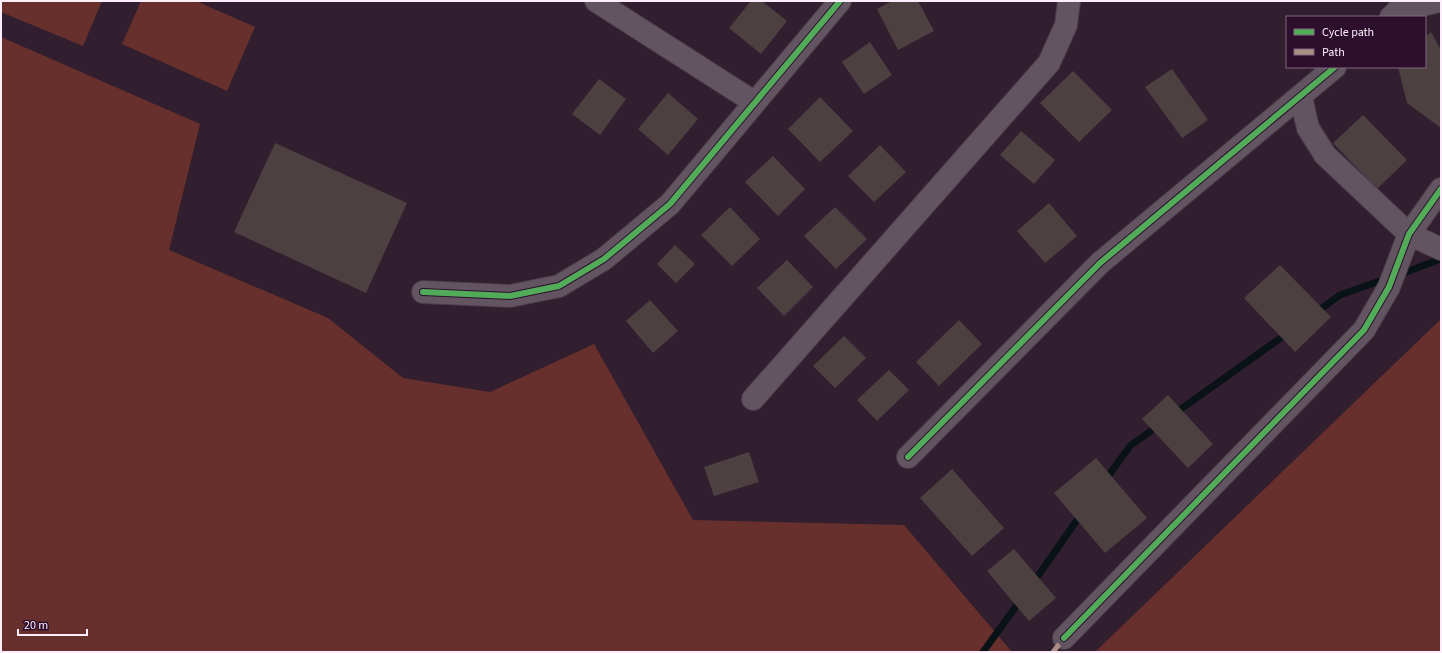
<svg xmlns="http://www.w3.org/2000/svg" width="1442" height="653" font-family="'Source Sans 3',sans-serif">
<rect width="100%" height="100%" fill="#311f30"/>
<!-- green -->
<path fill="#68302c" d="M2 1H102L83 46 1 12Z
M141 1H196L255 27 227 91 122 44Z
M1 37 200 124 169 250 328 318 403 378 490 392 594 344 693 520 904 525 1012 652H1Z
M1441 319V652H1095Z"/>
<g fill="none" stroke-linecap="round" stroke-linejoin="round">
<!-- stream -->
<path stroke="#091216" stroke-width="7" d="M1398 275 1441 259
M1315 313 1340 295 1388 278
M1174 414 1289 332
M1104 482 1130 446 1159 425
M1033 583 1082 513
M983 652 1022 598"/>
</g>
<!-- building -->
<path fill="#4c4040" d="M751 1H762L787 21 761 54 729 28Z
M892 1H918L934 31 898 50 877 9Z
M1431 32 1441 50V128L1407 103 1398 67H1425V37Z
M870 42 892 75 864 94 842 62Z
M1172 69 1208 120 1182 138 1145 87Z
M1073 71 1112 110 1079 142 1040 103Z
M599 79 626 99 600 135 572 114Z
M668 93 698 119 668 155 638 129Z
M820 97 853 131 820 162 788 129Z
M1363 115 1407 160 1377 189 1333 143Z
M1021 131 1055 160 1034 184 1000 155Z
M275 143 407 203 366 293 234 232Z
M880 145 906 172 874 202 848 176Z
M773 156 805 189 778 216 745 182Z
M1049 203 1077 236 1045 263 1017 231Z
M730 207 760 239 732 266 701 235Z
M835 207 867 239 836 269 804 236Z
M675 245 695 264 676 283 657 264Z
M787 260 813 287 784 316 757 288Z
M1280 265 1331 317 1295 352 1244 298Z
M650 300 678 331 653 353 626 321Z
M959 320 982 344 939 386 916 362Z
M844 336 866 358 835 388 813 366Z
M889 370 909 390 877 421 857 400Z
M1168 395 1213 444 1188 468 1142 419Z
M749 452 759 482 714 496 704 467Z
M1096 458 1147 518 1105 553 1054 493Z
M952 469 1004 528 972 556 920 498Z
M1014 549 1056 598 1029 621 987 571Z"/>
<g fill="none" stroke-linecap="round" stroke-linejoin="round">
<!-- minor casing -->
<g stroke="#493b48" stroke-width="24">
<path id="minor" d="M596 1 754 102
M1391 17 1397 11 1439 1
M1301 97 1308 128 1325 155 1409 234 1441 249
M423 292 510 296 559 286 604 259 670 204 840 1
M753 399 1049 63 1066 25 1069 1
M908 457 1100 263 1335 67
M1064 638 1364 330 1389 287 1409 234 1441 189"/>
</g>
<!-- minor -->
<use href="#minor" stroke="#625561" stroke-width="22"/>
<!-- quiet -->
<path stroke="#ac8f84" stroke-width="5" stroke-dasharray="10 5" stroke-linecap="butt" d="M1053 652 1064 638"/>
<!-- cycleway casing -->
<g stroke="#2e0e2d" stroke-width="8">
<path id="cycleway" d="M423 292 510 296 559 286 604 259 670 204 840 1
M908 457 1100 263 1335 67
M1064 638 1364 330 1389 287 1409 234 1441 189"/>
</g>
<!-- cycleway -->
<use href="#cycleway" stroke="#51ab58" stroke-width="6"/>
</g>
<!-- border -->
<rect width="1442" height="653" fill="none" stroke="#fceffb" stroke-width="4"/>
<!-- legend -->
<rect x="1286" y="16" width="140" height="52" fill="#2e0e2d" stroke="#80687f"/>
<rect x="1294" y="29" width="20" height="6" fill="#51ab58" stroke="#80687f"/>
<text x="1322" y="36" font-size="12" fill="#fceffb">Cycle path</text>
<rect x="1294" y="49" width="20" height="6" fill="#ac8f84" stroke="#80687f"/>
<text x="1322" y="56" font-size="12" fill="#fceffb">Path</text>
<!-- scale -->
<path d="M18 629v6h69v-6" fill="none" stroke="#fceffb" stroke-width="2"/>
<text x="24" y="629" font-size="12" fill="#fceffb" stroke="#2e0e2d" stroke-width="3" paint-order="stroke">20 m</text>
</svg>
